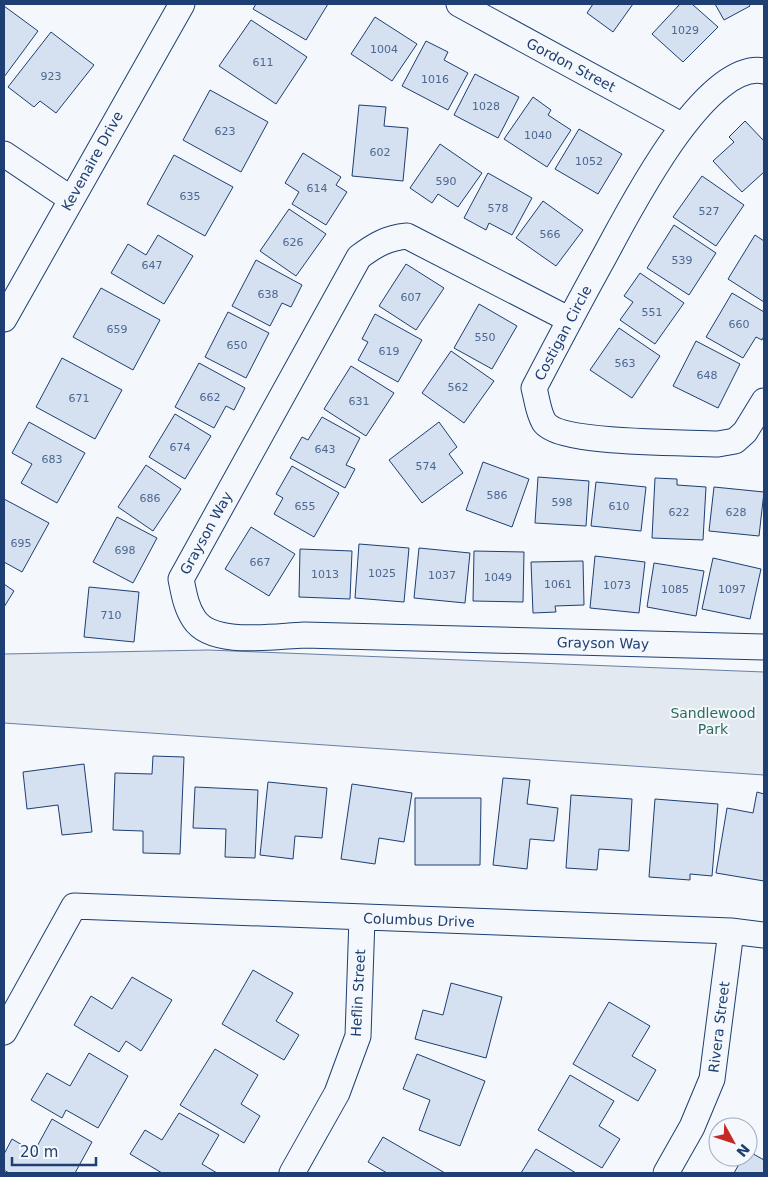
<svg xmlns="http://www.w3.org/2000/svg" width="768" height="1177" font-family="'DejaVu Sans',sans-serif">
<rect width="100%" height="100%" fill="#f4f7fb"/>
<!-- green -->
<path fill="#e3e9f0" stroke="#687fa3" d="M208 650 764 672V775L4 723V654Z"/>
<!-- building -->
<path fill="#d5e0f0" stroke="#1d3f73" d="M256 4H328L306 40 253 9Z
M593 4H633L613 32 587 13Z
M680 4H692L718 27 683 62 652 34Z
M715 4H749L750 6 724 20Z
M4 6 38 31 4 77Z
M375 17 417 44 392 81 351 54Z
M251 20 307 57 276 104 219 66Z
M51 32 94 65 56 113 40 101 34 107 8 87Z
M426 41 448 52 444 60 468 73 448 110 402 86Z
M475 74 519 97 498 138 454 115Z
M210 90 268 122 241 172 183 140Z
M533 97 551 110 548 115 571 130 547 167 504 139Z
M359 105 386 107 384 126 408 128 403 181 352 176Z
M745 121 764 141V172L742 192 713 161 734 142 729 137Z
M579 129 622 154 598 194 555 169Z
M440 144 482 173 458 207 438 194 432 203 410 188Z
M303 153 341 177 336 185 347 192 326 225 292 204 299 192 285 183Z
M174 155 233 187 205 236 147 204Z
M488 173 532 198 512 235 489 223 486 230 464 218Z
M702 176 744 205 716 246 673 217Z
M543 201 583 230 556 266 516 238Z
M289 209 326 234 296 276 260 251Z
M674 225 716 253 689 295 647 268Z
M158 235 193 256 164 304 111 273 128 244 146 255Z
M755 235 764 241V302L728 279Z
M256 260 302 285 291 307 282 303 270 326 232 306Z
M406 264 444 288 416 330 379 306Z
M640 273 684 303 655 344 620 320 633 302 624 296Z
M101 288 160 320 133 370 73 337Z
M732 293 764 312V336L762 340 756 337 743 358 706 337Z
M479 304 517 326 492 369 454 348Z
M228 312 269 333 246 378 205 357Z
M375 314 422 340 398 382 358 360 368 342 362 339Z
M619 328 660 356 632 398 590 370Z
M696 341 740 364 718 408 673 386Z
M451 351 494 381 464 423 422 393Z
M62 358 122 390 95 439 36 407Z
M199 363 245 388 234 410 226 406 214 428 175 407Z
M351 366 394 393 366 436 324 409Z
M175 414 211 436 185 479 149 457Z
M322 417 360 438 346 465 355 469 345 488 290 458 302 437 308 440Z
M29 422 85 453 57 503 21 483 32 464 12 453Z
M439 422 457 447 449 454 463 473 422 503 389 460Z
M483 462 529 479 512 527 466 510Z
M146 465 181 489 153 531 118 507Z
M292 466 339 493 314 537 274 514 283 498 276 494Z
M538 477 589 481 586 526 535 523Z
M655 478 677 479V485L706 487 703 540 652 538Z
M596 482 646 487 641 531 591 526Z
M714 487 764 492 759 536 709 531Z
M4 499 49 523 22 572 4 562Z
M117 517 157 538 133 583 93 562Z
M251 527 295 554 269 596 225 569Z
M359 544 409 548 404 602 355 598Z
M419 548 470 553 465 603 414 598Z
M300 549 352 551 350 599 299 597Z
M474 551 524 552 523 602 473 601Z
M595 556 645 562 639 613 590 608Z
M713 558 761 569 750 619 702 609Z
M583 561 584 605 555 606 556 612 533 613 531 562Z
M654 563 704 571 696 616 647 607Z
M4 584 14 591 4 607Z
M89 587 139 592 134 642 84 637Z
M153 756 184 757 180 854 143 853V831L113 830 115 773 152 774Z
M84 764 92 832 62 835 58 805 27 809 23 772Z
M503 778 530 780 527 804 558 808 554 841 530 839 527 869 493 865Z
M268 782 327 788 322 838 295 836 293 859 260 855Z
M352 784 412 793 404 842 379 838 375 864 341 859Z
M195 787 258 790 255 858 225 857 226 829 193 828Z
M757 792 764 794V881L716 873 727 808 753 813Z
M571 795 632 799 629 851 599 849 597 870 566 868Z
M415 798H481L480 865H415Z
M655 799 718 804 712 876 690 874V880L649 877Z
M253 970 293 993 276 1021 299 1035 284 1060 222 1024Z
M132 977 172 1000 141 1051 126 1041 119 1052 74 1025 91 996 112 1009Z
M451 983 502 997 486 1058 415 1039 423 1010 443 1015Z
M609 1002 650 1026 632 1056 656 1070 638 1101 573 1064Z
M215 1049 258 1075 241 1104 260 1116 244 1143 180 1105Z
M89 1053 128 1076 98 1128 66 1110 62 1118 31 1100 47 1073 70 1086Z
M417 1054 485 1081 460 1146 419 1130 430 1100 403 1089Z
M570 1075 614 1101 599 1126 620 1139 602 1168 538 1130Z
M179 1113 219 1135 202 1164 217 1173H162L130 1154 145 1130 162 1140Z
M52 1119 92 1142 75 1173H9L4 1170V1154L12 1139 34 1152Z
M383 1137 445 1173H387L368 1162Z
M536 1149 576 1173H521Z
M748 1151 764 1160V1173H734L743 1157H748Z"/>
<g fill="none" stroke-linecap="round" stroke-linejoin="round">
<!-- street casing -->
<g stroke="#1d3f73" stroke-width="27">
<path id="street" d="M459 4 683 126
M764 71C705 59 628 213 604 257 580 300 557 344 534 388 537 399 538 412 544 422 560 445 687 442 718 444L735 441 745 432 764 401
M4 154 71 199
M4 319 182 4
M570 320 407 236C387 238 375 245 359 257L181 579C184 594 186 607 194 619 212 647 275 636 304 635L764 647
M4 1032 74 906 731 931 764 935
M292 1173 337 1093 358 1036 362 918
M666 1173 692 1127 712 1079 731 931"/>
</g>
<!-- street -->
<use href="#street" stroke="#f4f7fb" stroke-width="25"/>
</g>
<g text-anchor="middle" stroke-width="4" stroke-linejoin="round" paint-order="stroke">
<!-- number labels -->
<g font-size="11" fill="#4b6792">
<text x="685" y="34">1029</text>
<text x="384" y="53">1004</text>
<text x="263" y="66">611</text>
<text x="51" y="80">923</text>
<text x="435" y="83">1016</text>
<text x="486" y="110">1028</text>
<text x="225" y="135">623</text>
<text x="538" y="139">1040</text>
<text x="380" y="156">602</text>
<text x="589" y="165">1052</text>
<text x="446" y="185">590</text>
<text x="317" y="192">614</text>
<text x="190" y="200">635</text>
<text x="498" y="212">578</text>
<text x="709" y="215">527</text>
<text x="550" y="238">566</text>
<text x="293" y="246">626</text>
<text x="682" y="264">539</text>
<text x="152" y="269">647</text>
<text x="268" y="298">638</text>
<text x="411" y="301">607</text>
<text x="652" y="316">551</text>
<text x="739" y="328">660</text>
<text x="117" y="333">659</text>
<text x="485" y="341">550</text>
<text x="237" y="349">650</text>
<text x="389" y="355">619</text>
<text x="625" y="367">563</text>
<text x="707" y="379">648</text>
<text x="458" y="391">562</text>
<text x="210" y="401">662</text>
<text x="79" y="402">671</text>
<text x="359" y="405">631</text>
<text x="180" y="451">674</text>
<text x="325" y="453">643</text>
<text x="52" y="463">683</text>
<text x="426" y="470">574</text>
<text x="497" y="499">586</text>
<text x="150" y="502">686</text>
<text x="562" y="506">598</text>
<text x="305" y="510">655</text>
<text x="619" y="510">610</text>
<text x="679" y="516">622</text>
<text x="736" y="516">628</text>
<text x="21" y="547">695</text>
<text x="125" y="554">698</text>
<text x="260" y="566">667</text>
<text x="382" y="577">1025</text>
<text x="325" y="578">1013</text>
<text x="442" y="579">1037</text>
<text x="498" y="581">1049</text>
<text x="558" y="588">1061</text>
<text x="617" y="589">1073</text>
<text x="675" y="593">1085</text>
<text x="732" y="593">1097</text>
<text x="111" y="619">710</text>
</g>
<!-- street labels -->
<g font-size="14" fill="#1d3f73" stroke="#f4f7fb">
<text transform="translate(571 65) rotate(28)" y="5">Gordon Street</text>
<text transform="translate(92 161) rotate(-61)" y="5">Kevenaire Drive</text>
<text transform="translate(563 333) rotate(-62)" y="5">Costigan Circle</text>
<text transform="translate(206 533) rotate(-61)" y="5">Grayson Way</text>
<text transform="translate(603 643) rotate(1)" y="5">Grayson Way</text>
<text transform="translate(419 920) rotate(2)" y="5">Columbus Drive</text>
<text transform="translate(358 993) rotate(-87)" y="5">Heflin Street</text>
<text transform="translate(719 1027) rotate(-83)" y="5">Rivera Street</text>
</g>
<!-- park labels -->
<g font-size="14" fill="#2c6c60" stroke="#f4f7fb">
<text x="713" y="718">Sandlewood<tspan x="713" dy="16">Park</tspan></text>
</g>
</g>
<!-- border -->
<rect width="768" height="1177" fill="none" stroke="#1d3f73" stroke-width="10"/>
<!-- north arrow -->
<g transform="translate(733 1142) rotate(130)"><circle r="24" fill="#f4f7fb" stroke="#9eadc5"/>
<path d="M0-4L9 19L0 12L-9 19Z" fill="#c62828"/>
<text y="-8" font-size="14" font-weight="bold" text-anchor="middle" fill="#1d3f73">N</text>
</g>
<!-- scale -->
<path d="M12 1157v8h84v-8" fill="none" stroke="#1d3f73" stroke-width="2.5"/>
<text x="20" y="1157" font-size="15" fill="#1d3f73" stroke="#f4f7fb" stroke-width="4" paint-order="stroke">20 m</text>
</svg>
